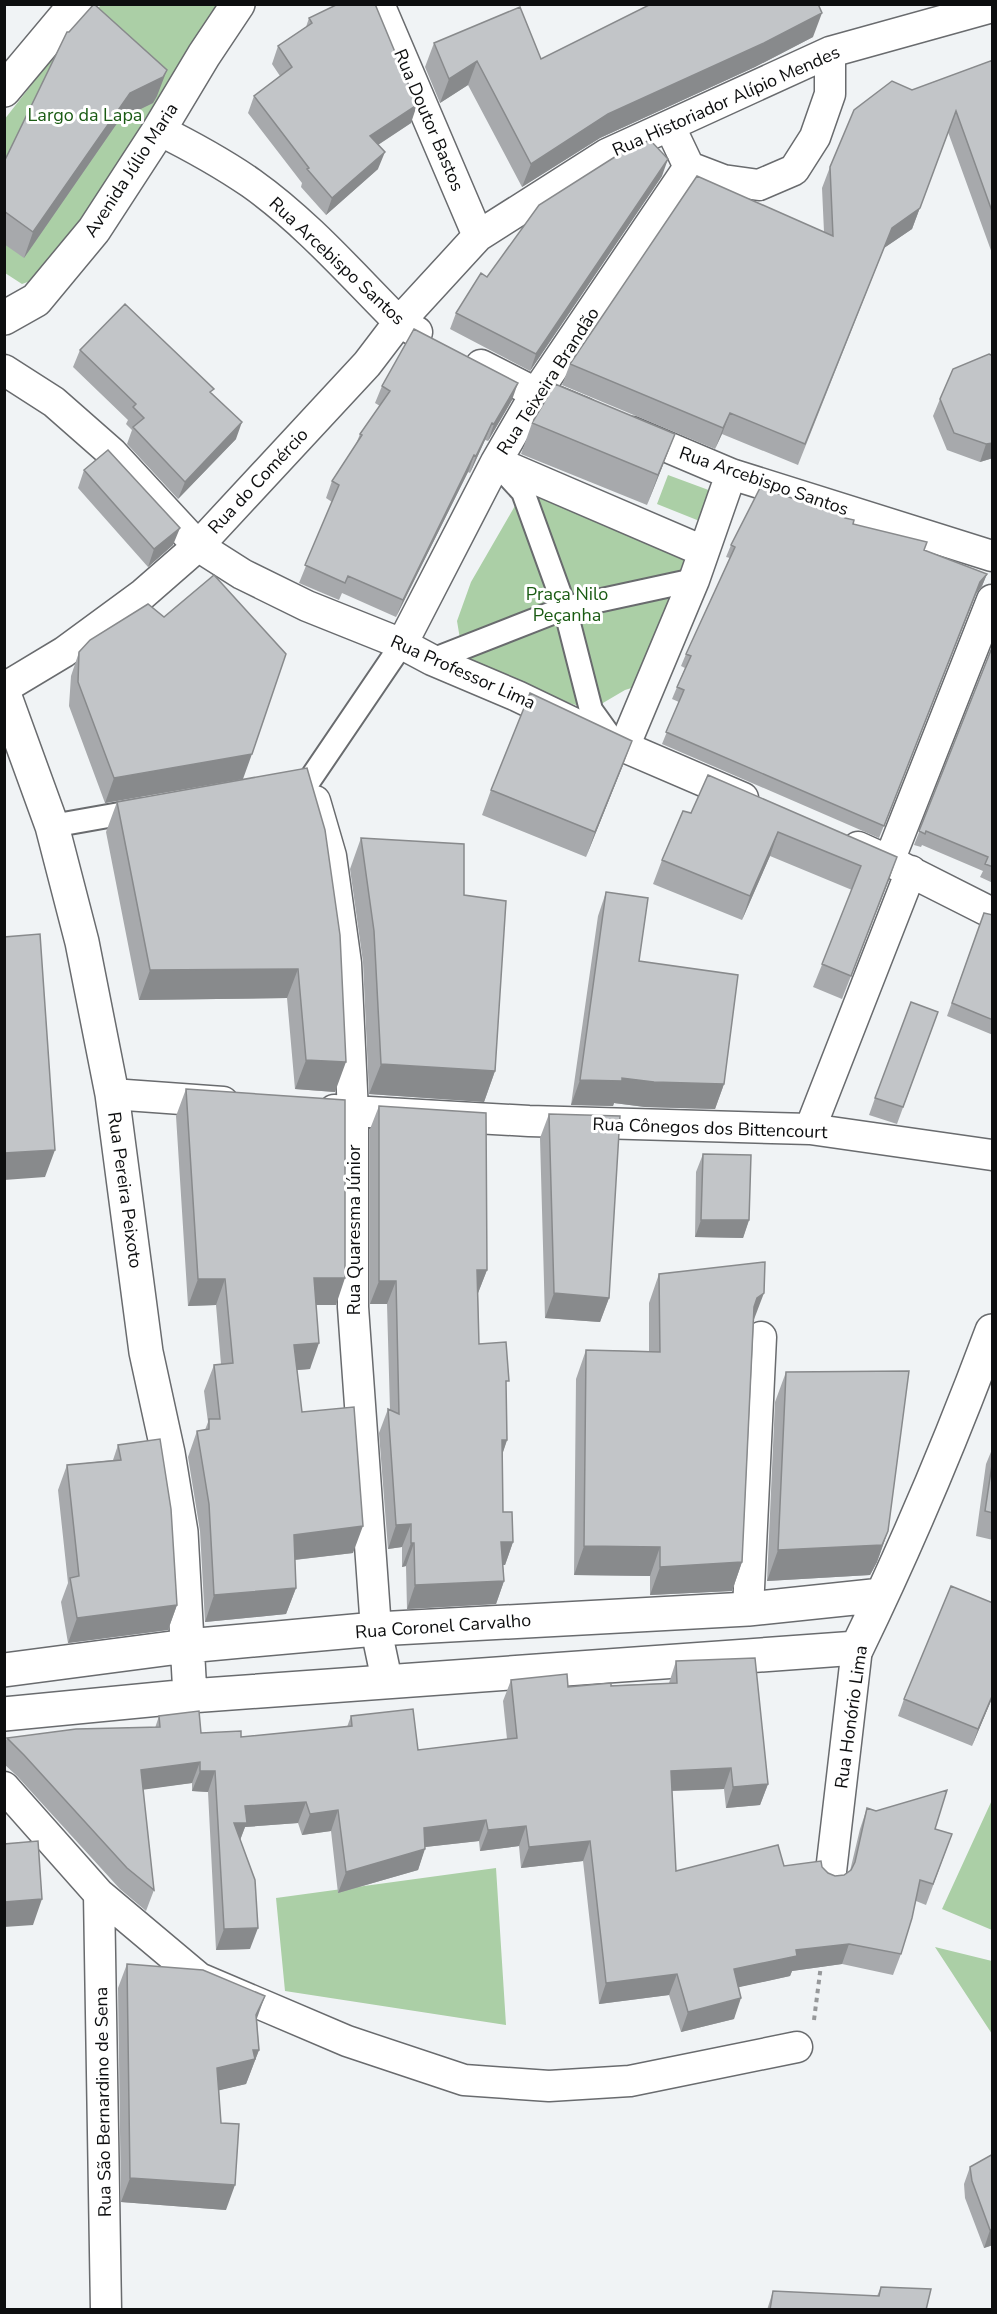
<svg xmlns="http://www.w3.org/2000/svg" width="997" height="2314" font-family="'Nunito Sans',sans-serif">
<rect width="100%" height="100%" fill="#f0f3f5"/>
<!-- green -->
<path fill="#abcfa6" d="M101 5H231L162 118 36 279 22 284 5 273 4 120 43 70Z
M668 475 714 492 702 522 657 504Z
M523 492 555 497 693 559 641 685 625 690 591 710 545 695 464 663 457 621 471 582Z
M992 1800V1930L942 1909Z
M496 1868 506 2025 285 1991 276 1898Z
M935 1947 992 1961V2034Z"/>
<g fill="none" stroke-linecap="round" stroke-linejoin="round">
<!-- pedestrian casing -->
<g stroke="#696b6e" stroke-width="26">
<path id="pedestrian" d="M499 466 523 492 565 608 591 710 614 742
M432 660 565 608 694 580
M281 786 309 781 402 644
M52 826 142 810"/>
</g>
<!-- minor casing -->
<g stroke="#696b6e" stroke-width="33">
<path id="minor" d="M379 4 478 236
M159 130C191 146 222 163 251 183 306 222 352 275 399 322L417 332
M689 167 723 180 759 185 794 170 815 137 830 94V52
M481 365 536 393 584 413
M4 370 54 402 112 453 198 546 242 574 307 606 402 644 432 660 517 696 615 743 743 798
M632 432 731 474 992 556
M496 462 703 551
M402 644 496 462 536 393 689 167 670 127
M4 688 64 652 143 594 198 546 367 364 399 322 478 236 607 154 830 52 992 7
M624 747 694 580 731 474
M315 801 331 856 346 963 353 1112V1307L376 1629 387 1681
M858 847 889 861 992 913
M889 861 992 600
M112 1094 223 1102
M334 1110 529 1121 810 1129 992 1155
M810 1129 911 871
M748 1609 761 1337
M4 1787 99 1894 199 1978 347 2041 464 2080 549 2086 630 2081 797 2047
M830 1880 857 1648
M99 1894 106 2310"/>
</g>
<!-- secondary casing -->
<g stroke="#696b6e" stroke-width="36">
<path id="secondary" d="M4 90 76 4
M4 318 36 300 94 230 159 130 204 55 238 4
M4 694 52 826 82 942 112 1094 146 1352 168 1453 181 1532 190 1696
M4 1670 187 1646 376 1629 748 1609 882 1595
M4 1714 190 1696 857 1648C907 1545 952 1438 992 1331"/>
</g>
<!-- path -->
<path stroke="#96989a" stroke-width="4" stroke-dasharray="4.5 4.5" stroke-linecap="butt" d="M814 2020 821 1965"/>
<!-- pedestrian -->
<use href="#pedestrian" stroke="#fff" stroke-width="22"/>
<!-- minor -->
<use href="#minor" stroke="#fff" stroke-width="30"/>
<!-- secondary -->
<use href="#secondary" stroke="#fff" stroke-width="33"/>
</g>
<!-- wall -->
<path fill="#a7a9ac" d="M309 18 411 123 378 145V169L326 215 301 187 302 183 248 113 254 96 280 76 272 64 278 46 306 27Z
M813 37 755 67 600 138 522 187 468 85 440 103 425 67 434 43 541 59Z
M993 60V256L948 132 912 229 884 248 798 465 722 434 715 449 562 385 570 364 824 232 822 188 830 167 912 90Z
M157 96 153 103 120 119 24 258 4 244V162Z
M662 176 530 371 450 329 456 313 487 277Z
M80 350 212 394 236 439 178 499 127 444 132 430 126 424 128 420 73 367Z
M993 356V458L980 462 947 450 933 416 940 399Z
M382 386 512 400 488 441 485 440 470 473 468 472 396 617 342 593 339 600 299 583 332 502 326 498 332 481 356 444 360 434 380 406 375 403Z
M532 423 675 434 647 505 521 454Z
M84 470 173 545 148 567 78 488Z
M845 518 853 524 987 574 982 586 976 594 879 838 662 744 679 702 672 699 685 668 681 666 686 654 730 558 726 557 731 545Z
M993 645V883L980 877 983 871 922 845 921 847 914 845Z
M79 652 243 779 105 803 69 706 71 676Z
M623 765 586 857 482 815 491 790Z
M117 802 325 830 335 1092 295 1089 287 998 139 1000 106 832Z
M691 813 897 857 842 999 813 987 852 890 770 856 742 920 653 884 662 860Z
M361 838 464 895 495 1071 484 1102 369 1094 363 962 350 869Z
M606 892 639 961 724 1084 715 1109 645 1107 614 1103 613 1106 571 1105 598 916Z
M984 913 993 915V1035L947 1016Z
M938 1012 897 1124 869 1115 875 1098Z
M186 1089 336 1305H316L310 1369 297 1370 302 1412 353 1553 295 1560 296 1588 286 1614 205 1622 200 1531 188 1457 197 1431 205 1430 208 1422 204 1391 214 1365 221 1364 216 1305 188 1306 176 1116Z
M379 1106 487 1270 478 1293 479 1344 506 1390 507 1440 503 1452V1512L513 1542 505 1565H503L504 1581 496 1604 407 1609 406 1566 402 1567V1547L388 1549 379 1433 388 1409 390 1410 387 1304H370V1129Z
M549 1114 609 1298 600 1322 545 1318 540 1138Z
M703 1154 749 1220 743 1238 695 1237 696 1172Z
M659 1274 754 1320 742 1562 732 1591 650 1595V1576L574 1575 576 1379 586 1350 649 1351V1303Z
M786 1372 888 1531 877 1562 870 1575 767 1581 775 1402Z
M118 1445 177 1605 168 1630 68 1643 61 1602 68 1583 58 1490 67 1465 113 1460Z
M993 1447V1540L976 1536 986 1464Z
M993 1603V1696L972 1746 898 1716 904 1699Z
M676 1661 768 1784 760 1805 726 1808 724 1789 672 1791 676 1871 784 1866 822 1867 828 1873 835 1876 844 1875 850 1871 860 1829 867 1808 952 1834 926 1905 916 1901 901 1954 893 1975 842 1964 792 1971 790 1976 738 1987 734 2019 681 2032 669 1995 599 2004 583 1861 521 1868 519 1846 480 1851 479 1841 425 1847 418 1870 338 1893 331 1831 302 1835 298 1823 245 1827 240 1840 250 1949 216 1950 208 1792 192 1791V1783L143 1789 154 1890 146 1911 120 1889 17 1776 4 1764V1745L7 1738 155 1728 159 1716 201 1733 241 1737 347 1727 351 1716 418 1750 507 1739 503 1701 511 1680 568 1687 669 1683Z
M127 1964 257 2019 259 2050 246 2084 219 2090 226 2210 121 2202 118 1988Z
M993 2154V2245L984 2248 965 2198 964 2184 970 2167Z
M881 2287 926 2310H767L773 2291 877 2296Z"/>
<!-- shaded-wall -->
<path fill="#888a8c" d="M822 13 813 37 755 67 600 138 522 187 531 164 608 114Z
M477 61 468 85 440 103 449 79Z
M167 70 157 96 153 103 120 119 24 258 33 232 130 93Z
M417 105 411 123 364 154 370 136Z
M956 111 912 229 884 248 798 465 892 228Z
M385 152 378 169 326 215 332 198Z
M668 159 662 176 530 371 536 354Z
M518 383 512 400 488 441 494 424Z
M730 413 722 434 715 449 723 428Z
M242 422 236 439 178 499 185 482Z
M492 423 485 440 470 473 476 456Z
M675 434 663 465 647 505 658 475Z
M993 443V458L980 462 986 444Z
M474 455 468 472 396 617 403 600Z
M180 528 173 545 148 567 154 549Z
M987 574 982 586 976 594 879 838 980 582Z
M632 741 623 765 586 857 595 832Z
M252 754 243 779 105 803 114 778Z
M778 832 770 856 742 920 750 896Z
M897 857 889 880 842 999 851 976Z
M298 969 287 998 139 1000 150 970Z
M306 1060 346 1062 335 1092 295 1089Z
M381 1064 495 1071 484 1102 369 1094Z
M622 1078 724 1084 715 1109 645 1107 614 1103 613 1106 571 1105 580 1080Z
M55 1150 45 1177 4 1180V1153Z
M701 1220H749L743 1238 695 1237Z
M477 1270H487L478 1293 468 1294Z
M314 1278H345L336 1305H304Z
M198 1279H225L216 1305 188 1306Z
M379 1281H396L387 1304H370Z
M554 1293 609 1298 600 1322 545 1318Z
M764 1293 753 1322 747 1327 757 1298Z
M319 1343 310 1369 284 1371 294 1345Z
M502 1440H507L499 1464Z
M411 1524 402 1547 388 1549 396 1525Z
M363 1526 353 1553 284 1561 294 1535Z
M888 1531 877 1562 870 1575 767 1581 778 1550Z
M501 1542H513L505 1565H492Z
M411 1543H414L406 1566 402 1567Z
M584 1546 660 1547 650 1576 574 1575Z
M742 1562 732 1591 650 1595 660 1567Z
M504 1581 496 1604 407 1609 415 1585Z
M296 1588 286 1614 205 1622 214 1595Z
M177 1605 168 1630 68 1643 77 1618Z
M993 1694V1696L972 1746 978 1729Z
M200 1762 192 1783 134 1791 141 1770Z
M731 1768 724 1789 663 1791 671 1771Z
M200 1771H215L208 1792 192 1791Z
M768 1784 760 1805 726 1808 733 1787Z
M306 1802 298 1823 245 1827 239 1843 234 1823 245 1806Z
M338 1810 331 1831 302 1835 310 1814Z
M486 1820 479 1841 416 1848 424 1828Z
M526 1826 519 1846 480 1851 488 1830Z
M590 1841 583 1861 521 1868 529 1847Z
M425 1849 418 1870 338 1893 346 1872Z
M42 1899 33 1925 4 1927V1902Z
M258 1928 250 1949 216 1950 224 1929Z
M849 1944 842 1964 792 1971 790 1976 726 1990 734 1969 796 1950Z
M677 1974 669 1995 599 2004 606 1983Z
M265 1996 256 2021V2015Z
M741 1998 734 2019 681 2032 688 2012Z
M253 2050H259L246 2084 208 2093 217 2068Z
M130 2178 235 2185 226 2210 121 2202Z
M990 2230H993V2245L984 2248Z"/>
<!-- building -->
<path fill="#c2c5c8" stroke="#888a8c" stroke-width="1.5" d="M94 4 167 70 163 77 130 93 33 232 4 211V162L67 32H69Z
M338 4H375L417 105 370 136 385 152 332 198 307 169 309 168 254 96 292 67 278 46 312 23 309 18Z
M651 4H818L822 13 764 43 608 114 531 164 477 61 449 79 434 43 520 7 541 59Z
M993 60V214L956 111 920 208 892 228 805 444 730 413 723 428 570 364 697 176 833 236 830 167 854 110 892 81 912 90Z
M650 140 668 159 536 354 456 313 481 273 487 277 539 205 621 153Z
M125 304 214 389 210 392 242 422 185 482 133 427 144 418 133 407 136 404 80 350Z
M414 329 518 383 494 424 492 423 476 456 474 455 403 600 348 576 345 583 305 565 339 485 332 481 362 435 360 434 390 391 382 386Z
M989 354 993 356V443L986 444 954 433 940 399 953 369Z
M555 384 675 434 658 475 532 423Z
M108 450 180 528 154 549 84 470Z
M760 488 846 515 845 518 854 520 853 524 927 542 924 550 987 574 980 582 884 826 666 732 684 690 677 687 691 656 686 654 735 547 731 545Z
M214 575 286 654 252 754 114 778 78 682 79 652 90 640 148 604 164 617Z
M993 645V867L985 864 988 857 926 831 925 834 919 831Z
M530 693 632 741 595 832 491 790Z
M307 768 325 830 340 935 346 1062 306 1060 298 969 150 970 117 802Z
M708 775 897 857 851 976 822 964 861 866 778 832 750 896 662 860 683 811 691 813Z
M361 838 464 844V895L506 901 495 1071 381 1064 374 931Z
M606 892 648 898 639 961 738 975 724 1084 654 1082 622 1078V1081L580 1080Z
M984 913 993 915V1020L952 1003Z
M40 934 55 1150 4 1153V937Z
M911 1002 938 1012 903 1107 875 1098Z
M186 1089 345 1100V1278H314L319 1343 294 1345 302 1412 354 1407 363 1526 294 1535 296 1588 214 1595 209 1504 197 1431 209 1429V1419H220L214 1365 233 1363 225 1279H198Z
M379 1106 486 1113 487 1270H477L479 1344 506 1342 509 1381H506L507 1440H502L503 1512H512L513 1542H501L504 1581 415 1585 414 1543H411V1524L396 1525 388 1409 399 1414 396 1281H379Z
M549 1114 620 1116 609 1298 554 1293Z
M703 1154 751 1155 749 1220H701Z
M765 1262 764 1293 757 1298 754 1307 742 1562 660 1567V1547L584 1546 586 1350 660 1352 659 1274Z
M909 1371 888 1531 882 1545 778 1550 786 1372Z
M160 1439 171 1509 177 1605 77 1618 70 1578 79 1576 67 1465 121 1460 118 1445Z
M993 1458V1513L985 1511Z
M951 1586 993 1603V1694L978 1729 904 1699Z
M755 1658 768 1784 733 1787 731 1768 671 1771 676 1871 778 1845 784 1866 821 1861 822 1867 828 1873 835 1876 844 1875 851 1870 855 1862 867 1808 876 1811 947 1790 935 1829 952 1834 933 1884 920 1880 912 1918 901 1954 849 1944 796 1950 797 1956 734 1969 741 1998 688 2012 677 1974 606 1983 590 1841 529 1847 526 1826 488 1830 486 1820 424 1828 425 1849 346 1872 338 1810 310 1814 306 1802 245 1806 247 1823H234L255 1880 258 1928 224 1929 215 1771H200V1762L141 1770 154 1890 127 1868 24 1755 7 1738 76 1729 160 1727 159 1716 199 1711 201 1733 241 1731V1737L352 1726 351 1716 413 1709 418 1750 517 1738 511 1680 567 1674 568 1687 611 1683V1686L677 1683 676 1661Z
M38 1841 42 1899 4 1902V1844Z
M127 1964 203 1970 265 1996 256 2015 259 2050H253L255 2059 217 2068 221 2123 239 2124 235 2185 130 2178Z
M993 2154V2230H990L972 2181 970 2167Z
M881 2287 931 2289 926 2310H770L773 2291 879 2296Z"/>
<g text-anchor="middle" stroke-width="6" stroke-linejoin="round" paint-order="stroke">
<!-- street labels -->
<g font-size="18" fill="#0d0e0f" stroke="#fff">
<text transform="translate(726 101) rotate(-24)" y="6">Rua Historiador Alípio Mendes</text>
<text transform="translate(429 120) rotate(67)" y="6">Rua Doutor Bastos</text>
<text transform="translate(131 170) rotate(-57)" y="6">Avenida Júlio Maria</text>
<text transform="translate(337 261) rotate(43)" y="6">Rua Arcebispo Santos</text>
<text transform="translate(548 381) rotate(-57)" y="6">Rua Teixeira Brandão</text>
<text transform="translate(258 481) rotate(-47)" y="6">Rua do Comércio</text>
<text transform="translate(764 481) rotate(19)" y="6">Rua Arcebispo Santos</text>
<text transform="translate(463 672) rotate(24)" y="6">Rua Professor Lima</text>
<text transform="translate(710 1128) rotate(2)" y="6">Rua Cônegos dos Bittencourt</text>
<text transform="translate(125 1190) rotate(82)" y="6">Rua Pereira Peixoto</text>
<text transform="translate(354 1230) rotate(-90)" y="6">Rua Quaresma Júnior</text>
<text transform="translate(443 1626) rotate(-4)" y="6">Rua Coronel Carvalho</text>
<text transform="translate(851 1717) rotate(-82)" y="6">Rua Honório Lima</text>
<text transform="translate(103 2102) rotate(-91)" y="6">Rua São Bernardino de Sena</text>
</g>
<!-- park labels -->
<g font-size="18" fill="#1a5b13" stroke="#fff">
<text x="85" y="121">Largo da Lapa</text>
<text x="567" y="600">Praça Nilo<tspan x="567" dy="21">Peçanha</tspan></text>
</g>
</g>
<!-- border -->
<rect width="997" height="2314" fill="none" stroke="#0d0e0f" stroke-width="12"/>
</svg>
